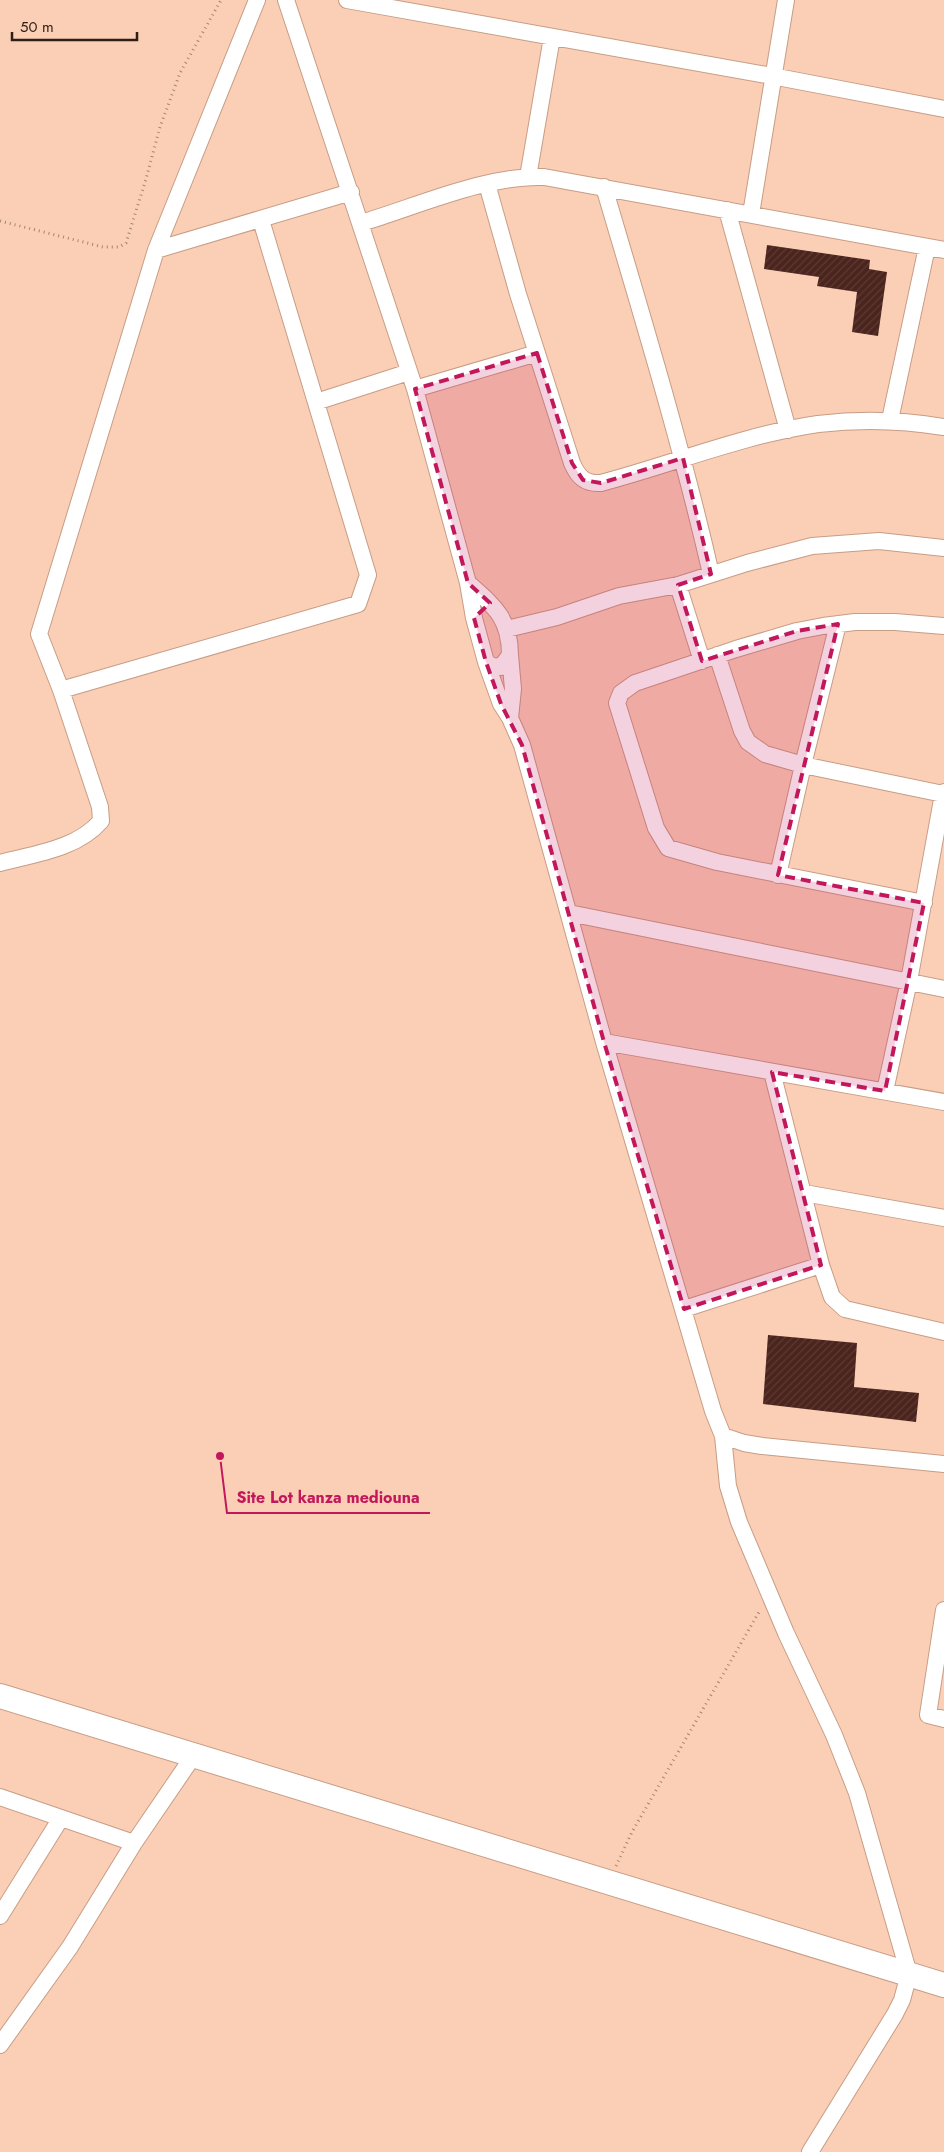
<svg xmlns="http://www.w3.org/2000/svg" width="944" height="2152" font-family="Jost,sans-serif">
<defs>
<pattern id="building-hatch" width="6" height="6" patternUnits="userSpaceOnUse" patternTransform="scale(1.25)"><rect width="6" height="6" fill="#4a241d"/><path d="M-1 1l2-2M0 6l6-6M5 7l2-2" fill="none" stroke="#5c3b34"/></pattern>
</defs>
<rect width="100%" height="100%" fill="#fbcfb6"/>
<!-- building -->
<path fill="url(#building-hatch)" d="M767 245 870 260 869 269 887 272 878 336 852 332 857 292 817 286 819 277 764 269Z
M768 1335 857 1343 854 1387 919 1393 916 1422 763 1404Z"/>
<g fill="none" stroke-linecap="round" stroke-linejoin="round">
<!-- street casing -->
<g stroke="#c79d85" stroke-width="18">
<path id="street" d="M286 0 415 389 468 583 474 618 486 662 492 666 501 667 510 655C510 618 494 606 468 583
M347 0 772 76 944 109
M528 177 552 37
M487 184 518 294 572 463C578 477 585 484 601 483 673 464 743 435 818 424 860 419 902 420 944 427
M604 187C642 316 681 443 711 574
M727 210 788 430
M751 214 786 0
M361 223C418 206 486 175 544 177L944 250
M156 250 351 192
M415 389 537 353
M316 402 409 372
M890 420 927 247
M678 585 702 661
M507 629 557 617 619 596 678 585 747 563 812 546 879 541 944 548
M510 655 513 689 510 718
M717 655 742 731 748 742 765 754 803 765 943 794 944 792
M486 662 501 704 510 718 522 745 604 1042 713 1411 723 1436 728 1486 739 1522 786 1633 834 1735 857 1793 909 1974 902 2000 895 2014 810 2152
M61 690 358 604 368 575 261 220
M0 863C34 854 77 849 101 821L100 807 61 690 39 634 156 250 257 0
M778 875 803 765 838 624
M924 903 717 862 668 848 656 828 617 703 621 693 635 683 736 649 797 631 823 626 855 622H895L944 626
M569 913 944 989
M604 1042 944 1102
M772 1072 821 1265 832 1297 845 1309 944 1332
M885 1091 909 981 943 794
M804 1193 944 1218
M684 1309 821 1265
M723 1436 744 1443 762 1446 944 1464
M944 1610 928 1715 944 1719
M0 1797 134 1843
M0 1916 61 1818
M0 2045 70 1947 134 1843 194 1755"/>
</g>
<!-- secondary casing -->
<g stroke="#c79d85" stroke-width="26">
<path id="secondary" d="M0 1696 944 1985"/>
</g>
<!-- path -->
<path stroke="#a58572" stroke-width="3" stroke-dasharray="1 4" stroke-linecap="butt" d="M0 221 103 247H119L126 243 146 179 160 127 180 73 221 0
M616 1866 632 1832 759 1612"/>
<!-- street -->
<use href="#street" stroke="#fff" stroke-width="16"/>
<!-- secondary -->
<use href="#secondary" stroke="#fff" stroke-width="24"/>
</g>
<!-- marked area -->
<path fill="#c2185b" fill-opacity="0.2" stroke="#c2185b" stroke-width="4" stroke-dasharray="10 6" stroke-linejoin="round" d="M537 353 572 463 583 480 601 483 683 458 711 574 678 585 702 661 797 631 838 624 778 875 924 903 885 1091 772 1072 821 1265 684 1309 604 1042 522 745 501 704 486 662 474 618 490 603 468 583 415 389Z"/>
<!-- callouts -->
<path fill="none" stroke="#c2185b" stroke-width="2" d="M220 1456L227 1513H430"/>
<circle fill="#c2185b" stroke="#fbcfb6" stroke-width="2" cx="220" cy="1456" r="5"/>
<g font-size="16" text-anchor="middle" font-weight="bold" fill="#c2185b" stroke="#fbcfb6" stroke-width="5" stroke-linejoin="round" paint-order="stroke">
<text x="328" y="1503">Site Lot kanza mediouna</text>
</g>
<!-- scale -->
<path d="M12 32v8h125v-8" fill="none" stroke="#2e1f15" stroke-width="2.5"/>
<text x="20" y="32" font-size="15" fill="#2e1f15" stroke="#fbcfb6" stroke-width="4" paint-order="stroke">50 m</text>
</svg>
